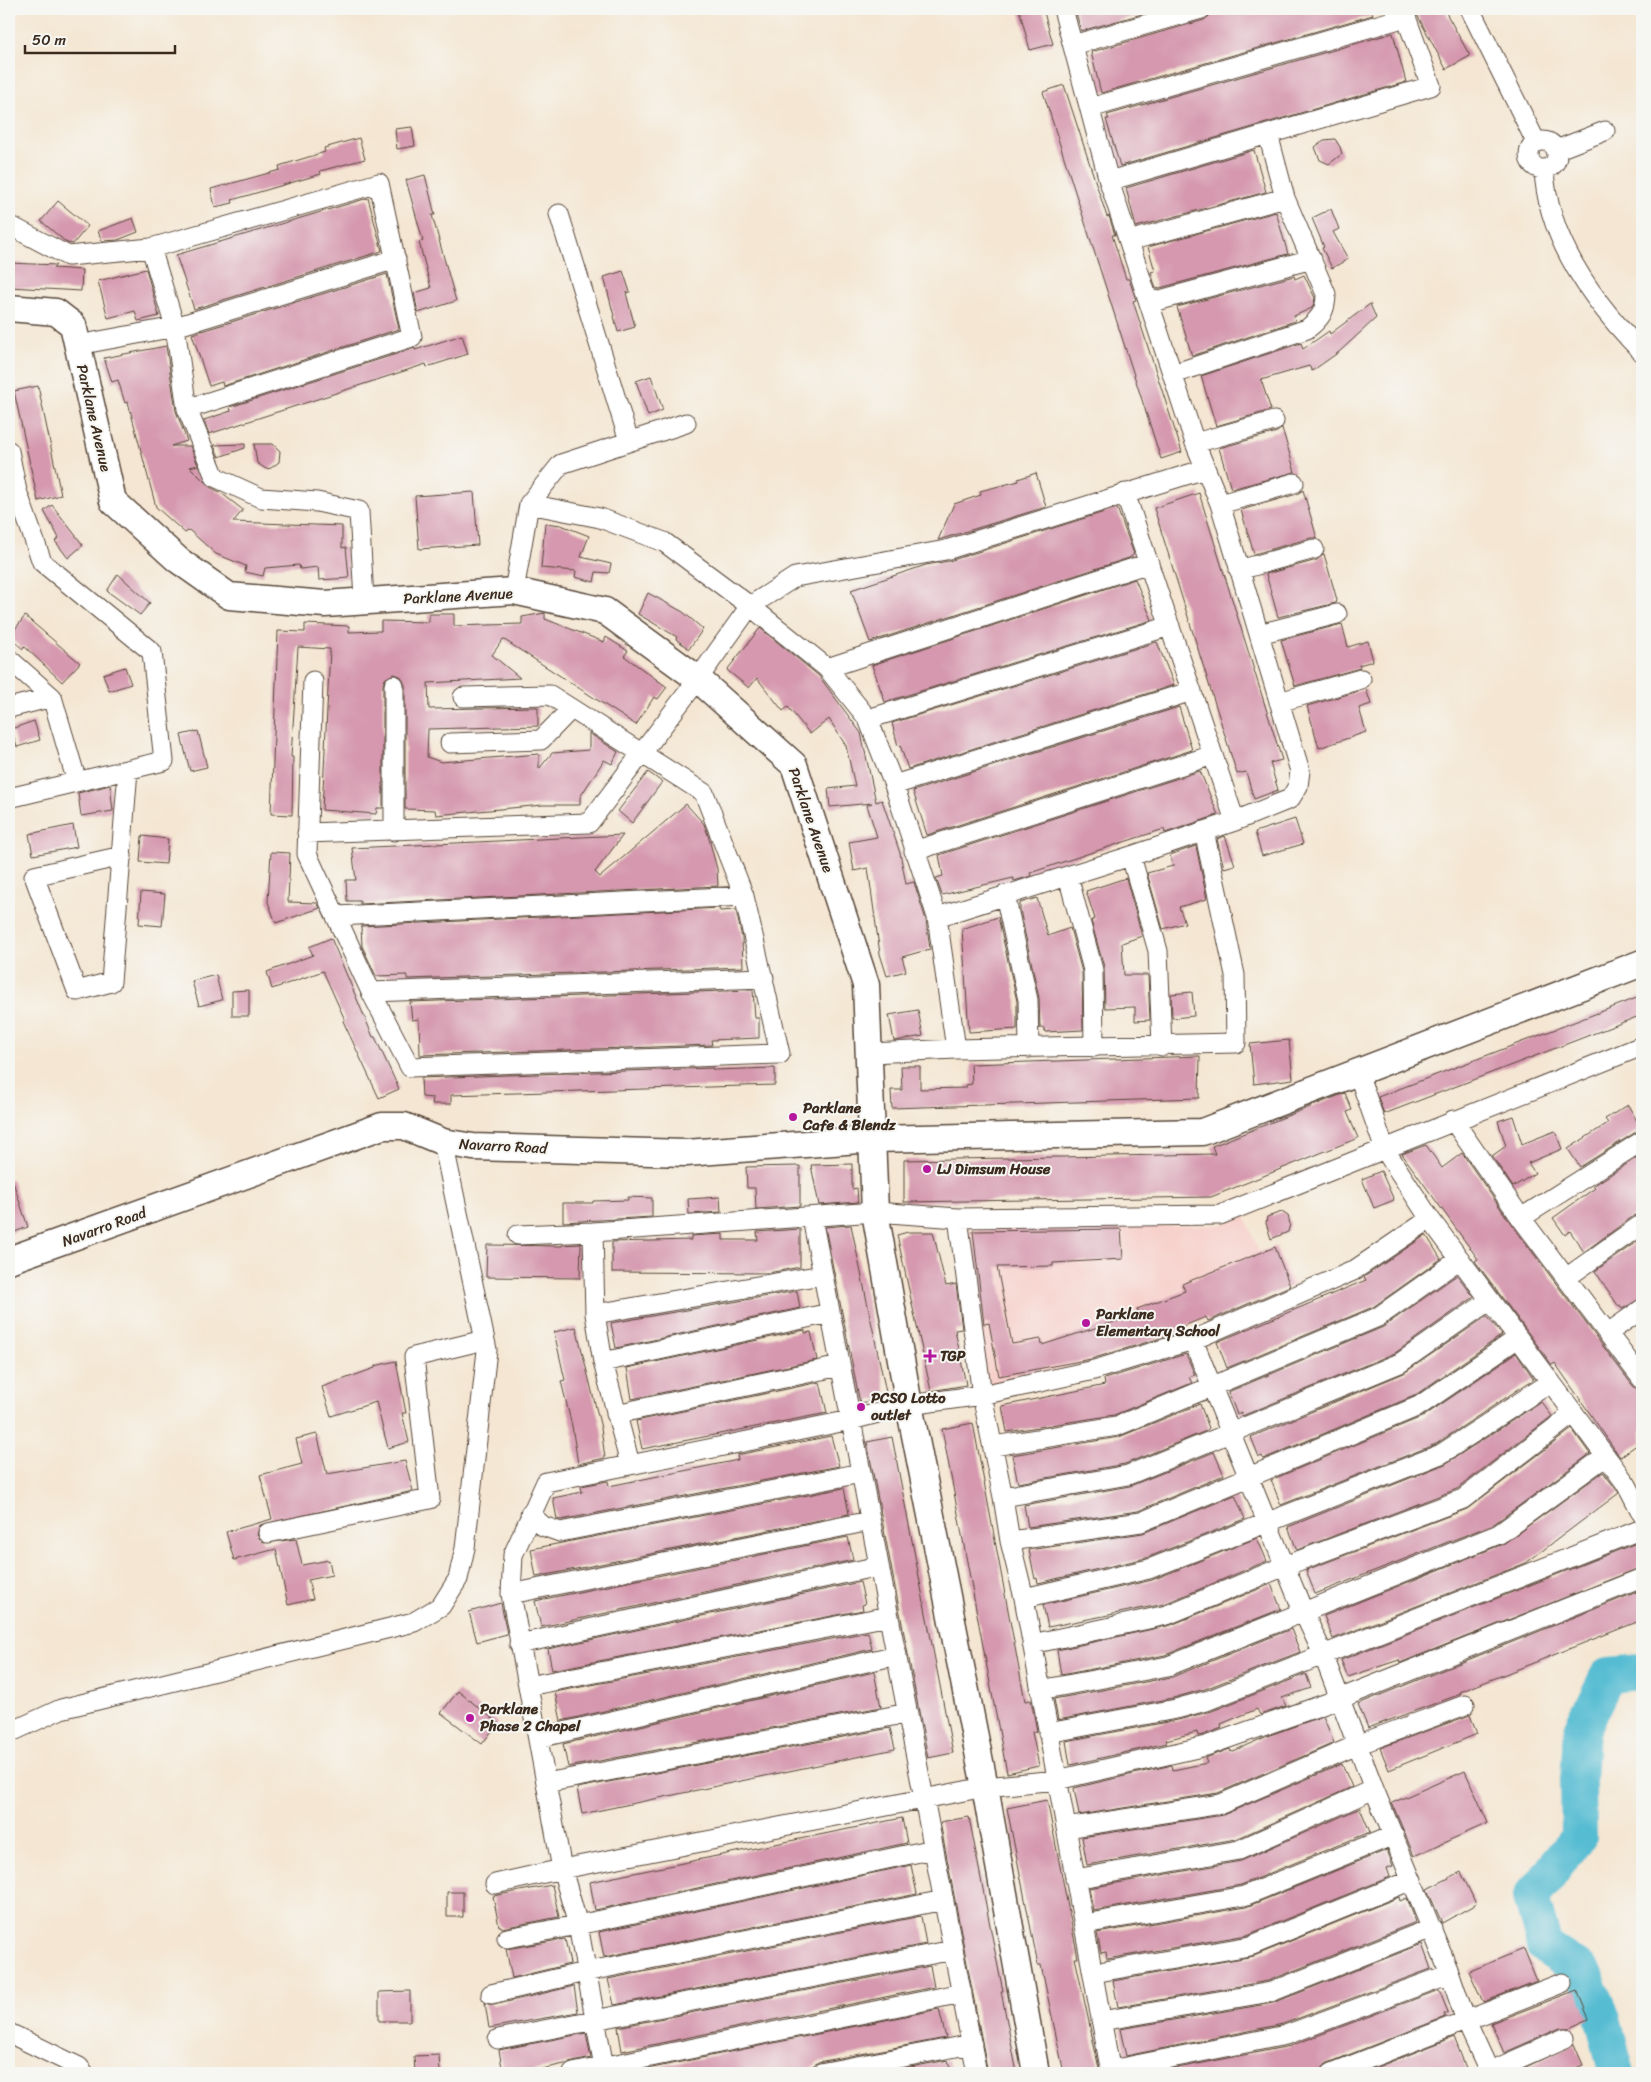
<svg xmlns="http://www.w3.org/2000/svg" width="1651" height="2082" font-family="Sriracha,sans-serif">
<rect width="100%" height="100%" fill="#f6f6f2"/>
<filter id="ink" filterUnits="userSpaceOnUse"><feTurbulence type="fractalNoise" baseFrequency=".02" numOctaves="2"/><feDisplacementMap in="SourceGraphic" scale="10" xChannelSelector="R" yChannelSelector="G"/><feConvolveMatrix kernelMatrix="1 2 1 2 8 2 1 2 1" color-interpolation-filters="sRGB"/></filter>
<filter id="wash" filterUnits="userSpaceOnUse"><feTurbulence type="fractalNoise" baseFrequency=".0096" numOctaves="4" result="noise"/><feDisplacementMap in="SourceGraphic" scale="20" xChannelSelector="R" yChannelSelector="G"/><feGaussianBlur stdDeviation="1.12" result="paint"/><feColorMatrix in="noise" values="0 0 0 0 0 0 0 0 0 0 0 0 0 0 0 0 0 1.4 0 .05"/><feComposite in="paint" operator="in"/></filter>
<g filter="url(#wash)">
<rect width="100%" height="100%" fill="#f4e6d2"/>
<!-- built -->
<path fill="#f7d0cb" d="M1245 1216 1259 1252 1276 1246 1294 1285 1094 1361 987 1386 966 1229 1219 1225Z"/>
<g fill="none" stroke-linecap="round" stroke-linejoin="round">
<!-- river -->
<path stroke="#54bcd2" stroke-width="36" d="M1617 2073 1602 2016 1584 1972 1545 1947 1531 1897 1579 1837 1578 1782 1581 1730 1608 1675 1642 1672"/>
</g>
<g id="blocks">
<!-- building -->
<path fill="#d598ae" d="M1019 9H1043L1053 44 1030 50Z
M1075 9H1160L1081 31Z
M1212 9H1371L1373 15 1101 93 1091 52 1204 20 1209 16Z
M1414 9H1444L1470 56 1446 69Z
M1393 33 1406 82 1120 166 1106 119H1109L1107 115Z
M1064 85 1107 217 1109 216 1115 235H1112L1126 279H1129L1136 300 1133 301 1182 452 1161 459 1043 92Z
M412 127 415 146 397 149 395 129Z
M359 138 365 159 320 171 321 174 232 200 233 203 215 207 211 189 280 170 279 166 325 152 324 148Z
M1335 139 1340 147 1342 154 1329 164 1320 160 1315 147 1324 140Z
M1254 150 1266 192 1136 227 1126 188Z
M425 175 435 215H432L456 301 418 313 414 293 431 288 419 242 423 241 406 180Z
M368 198 382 251 194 309 176 255Z
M58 201 88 226 73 244 67 243 41 221Z
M1331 209 1339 229 1333 232 1348 259 1332 268 1322 248 1324 247 1312 218Z
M1276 212 1288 254 1156 289 1151 272 1155 271 1148 247Z
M133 218 138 232 118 240 102 241 98 231Z
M9 263 56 265 53 268 82 270 81 291 9 287Z
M146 269 159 316 138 321 135 311 108 318 98 281Z
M623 271 630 292 626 293 635 327 618 332 604 277Z
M387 274 399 329 223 386 222 382 209 386 192 334Z
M1304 275 1315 298 1314 303 1312 308 1294 316 1295 321 1192 356 1177 307 1294 276 1295 279Z
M1370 304 1376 318 1339 352 1312 371 1309 366 1261 380 1271 410 1216 426 1201 376 1301 343 1303 349 1329 331 1330 334Z
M462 335 468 354 427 367 426 364 209 434 204 420 231 411 230 407 415 348V350Z
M166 346 176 411 187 441 171 446H190L198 465 190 467 210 487 220 492 243 510 233 522 342 526V548L346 547 349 578 319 580 318 567 300 569 299 565 265 568 263 576 245 572 246 566 216 554 189 530 185 533 156 507 128 402 125 403 118 380 112 382 104 358Z
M651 376 663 410 648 416 636 381Z
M38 386 61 495 38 501 14 391Z
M1282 428 1295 472 1231 489 1219 448 1277 432Z
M245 444V448L219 457 214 445Z
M254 444H273L280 451 279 462 271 468 266 469 257 463Z
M1036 473 1046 507 938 540 954 504 981 495 980 491 1019 481 1018 479Z
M1303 490 1317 538H1311L1254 554 1241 510 1297 494Z
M474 492 478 545 419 549 415 496Z
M1199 493 1282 760 1270 763 1278 790 1254 799 1246 772 1237 774 1154 508Z
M52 505 83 545 68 558 55 541 59 538 44 511Z
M1117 508 1134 554 1129 558 870 642 851 590 926 565 949 561Z
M545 523 561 525 589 536 581 557 611 564 609 573 596 572 594 582 575 577 576 571 541 568Z
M1324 554 1337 600 1336 603 1278 617 1266 574 1317 560Z
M118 574 150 603 140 615 107 591Z
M1135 579 1152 620 885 702 872 665Z
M648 593 683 612 703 629 689 649 676 639 677 637 638 614Z
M545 613V619L604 642 606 637 628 651 624 656 667 687 658 699 654 697 636 725 503 639 492 655 520 678 428 683 429 709 538 707V726L428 729 427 757 441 762 539 754V769L552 753 589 750V733L618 752 612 764 604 760 580 797V805H543L436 815 435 810 405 809V685L400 676 394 674 385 679 383 685V808H377L376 814 322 810 330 649 298 647 291 757H293L292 815 271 814 278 631 305 632V624L349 626V632L381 631V621L429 622V614H454V626L522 624V617Z
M25 616 80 663 62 682 24 646 23 649 9 637Z
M1342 624 1348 647 1368 641 1373 661 1359 665 1360 668 1295 686 1281 640Z
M760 628 819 676 861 733 876 802 882 800 900 853 906 884 914 882 926 920 930 949 902 957 906 971 887 976 880 954 868 868 854 871 849 842 877 837 867 805 872 803 830 807 828 789 855 786 846 746 829 719 810 734 788 707 783 711 757 678 749 688 727 670Z
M1157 642 1174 685 908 769 900 745 898 746 892 723Z
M125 667 131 684 109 691 103 674Z
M1366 689 1371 704 1359 708 1366 732 1319 748 1307 706Z
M1179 707 1192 750 927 835 913 791Z
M34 721 40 740 17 747 11 729Z
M198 731 207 767 190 771 181 735Z
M1200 771 1218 815 1165 833 1164 829 1084 855 1030 873 1031 876 1014 881 1013 878 942 895 936 878 943 876 939 855Z
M648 772 662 782 632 823 618 811Z
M110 785 113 811 81 816 78 793Z
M686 804 704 824 708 835 717 869 718 886 360 904V901H347L346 880H356L352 848 623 835 595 872 600 877Z
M1295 819 1303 844 1262 856 1255 832Z
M73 825 77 847 33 855 29 834Z
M142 836 168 839 166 864 140 862Z
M1225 836 1235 865 1224 868 1217 839Z
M1196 846 1207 899 1179 907 1185 923 1163 929 1147 873 1173 866 1170 855Z
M271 852 290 853 288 902 317 903 320 908 276 923 268 902Z
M1126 878 1142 936 1122 943 1124 975H1148L1150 1020 1135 1021V1007L1105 1008 1104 967 1091 921 1095 919 1086 891Z
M141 892 165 894 162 926 139 924Z
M1037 898 1048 936 1070 928 1082 972 1083 1030 1045 1032 1044 1028H1040L1039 998 1020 910V903Z
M719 908 720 911 736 910 742 938 743 967 407 979V975L376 976 362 946 361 926Z
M998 917 1017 1001V1029L969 1032 962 929Z
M331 938 373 1037H375L399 1089 379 1098 343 1021 345 1020 323 971 272 989 267 972 313 955 309 947Z
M216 975 222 1000 199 1006 192 981Z
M249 990V1016H232V991Z
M753 990 755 1018H759V1038L711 1040 712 1045 420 1055 419 1019 412 1020 410 1002Z
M1192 992 1194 1016 1172 1018 1171 994Z
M1642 996V1015L1384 1114 1378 1097Z
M918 1010 923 1036 894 1041 889 1015Z
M1289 1040 1293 1079 1254 1084 1250 1044Z
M1200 1056 1199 1098 892 1108 891 1090H902L901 1066H920V1089L966 1088V1085L972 1084 971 1064Z
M713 1068V1070L775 1068V1085L451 1095V1104H432L433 1098 422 1097 421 1078Z
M1345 1093 1352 1110 1347 1112 1358 1138 1211 1197 904 1202V1160L1215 1154 1212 1146Z
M1628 1105 1642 1130 1636 1132 1580 1167 1568 1149 1608 1123 1605 1119Z
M1513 1116 1522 1144 1555 1131 1562 1149 1528 1163 1535 1173 1513 1187 1492 1156 1506 1146 1498 1121Z
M1426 1145 1442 1168 1462 1153 1512 1225 1633 1386 1642 1393V1441L1620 1457 1555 1363 1552 1365 1475 1261 1478 1259 1402 1154Z
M1642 1154V1213L1635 1215 1584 1252 1570 1231 1565 1235 1553 1218 1595 1188 1593 1186Z
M852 1164V1189L857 1188 858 1202 819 1205 811 1165Z
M800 1166V1206L756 1209 755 1188H747L746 1167Z
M1381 1171 1394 1200 1374 1208 1362 1179Z
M12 1179 28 1227 9 1234V1180Z
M628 1197 652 1198V1217L563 1222V1203H593V1201L628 1200Z
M720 1197 721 1212 689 1214 688 1199Z
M1282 1212 1288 1216 1290 1224 1288 1232 1271 1239 1266 1223 1267 1217Z
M851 1225 887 1397 860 1403 825 1227Z
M800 1229V1267L768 1273 612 1272V1242L691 1240V1236L723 1234V1240H758L757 1232Z
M1121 1229 1123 1259 1053 1263V1266L997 1267 1012 1344 1041 1339 1042 1345 1139 1314 1137 1309 1185 1291 1182 1284 1275 1247 1290 1286 1208 1321 1206 1317 1176 1329 1178 1333 1091 1359 999 1376 989 1323 984 1324 973 1231Z
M908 1232H933L946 1286 956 1284 962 1329 955 1330 966 1385 931 1391 897 1235Z
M1426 1235 1441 1259 1373 1307 1227 1368 1217 1342 1366 1280 1364 1277Z
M1642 1238V1298L1622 1309 1620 1306 1619 1307 1595 1271Z
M581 1244 580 1278 486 1277 487 1245 562 1246V1245Z
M1457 1275 1474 1297 1395 1353 1242 1416 1241 1412 1237 1414 1228 1392 1383 1327Z
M797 1291 800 1308 616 1348 611 1323Z
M1487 1316 1502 1335 1414 1396 1263 1459 1262 1456 1259 1457 1251 1437 1404 1373Z
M576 1327 601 1428 605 1458 578 1464 572 1426 561 1381 565 1380 554 1332Z
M805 1330V1333L811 1332 817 1360 632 1399 627 1368Z
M1516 1353 1534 1379 1436 1444 1281 1505 1271 1480 1424 1416Z
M1186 1354 1195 1375 1189 1377 1192 1383 1114 1415 1007 1432 1002 1406 1105 1385 1104 1379Z
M396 1361 406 1413H402L409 1442 388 1448 376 1402 331 1416 322 1387 375 1368V1366Z
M820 1382 827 1413 642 1449 636 1421Z
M1541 1402 1552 1416 1457 1489 1297 1550 1288 1527 1445 1464Z
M1200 1404 1209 1428 1206 1431 1125 1464 1018 1483 1012 1455 1119 1437Z
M973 1423 1025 1701 1031 1700 1037 1731 1032 1732 1039 1766 1007 1773 942 1429Z
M1572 1429 1590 1454 1494 1524 1315 1594 1306 1570 1467 1509Z
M317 1434 327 1474 405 1461 413 1491 260 1525 257 1535 264 1543 296 1539 302 1565 329 1560 332 1575 308 1580 313 1599 288 1605 276 1549 234 1560 226 1532 272 1519 260 1475 302 1464 296 1439Z
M831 1436 839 1466 561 1520 557 1519 553 1498 582 1492 581 1486 608 1481 609 1486 738 1460 737 1455Z
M892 1437 953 1753 928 1758 867 1442Z
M1214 1452 1224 1475 1138 1511 1028 1527 1024 1505 1130 1486Z
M1603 1472 1619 1493 1526 1563 1333 1639 1324 1616 1503 1544Z
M844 1488 849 1514 536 1577 531 1549Z
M1235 1495 1245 1519 1146 1558 1038 1583 1037 1578 1035 1579 1029 1550 1143 1533Z
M848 1537 853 1560 541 1627 535 1601Z
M1257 1538 1267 1561 1262 1563 1164 1604 1048 1627 1043 1605 1152 1580Z
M1639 1542 1642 1552V1567L1400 1663 1399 1660 1348 1677 1341 1660Z
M860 1582 865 1604 862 1605 863 1610 552 1670 548 1649Z
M1271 1584 1281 1609 1165 1655 1061 1675 1057 1650 1171 1625Z
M1642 1590V1620L1460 1692 1461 1694 1368 1728 1358 1704Z
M501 1603 507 1634 477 1642 469 1612Z
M1291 1629 1300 1652 1205 1689 1173 1698 1058 1720 1054 1699 1172 1677Z
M868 1632 872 1649 561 1721 555 1692Z
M874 1672 881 1707 568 1767 563 1744Z
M1306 1674 1311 1688 1282 1698 1286 1706 1260 1715 1257 1709 1221 1724 1222 1728 1203 1735 1198 1736 1197 1732 1166 1740 1167 1743 1070 1765 1066 1741 1178 1720 1212 1711Z
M458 1691 498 1723 482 1744 441 1713Z
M1470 1715 1477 1734 1389 1770 1380 1748Z
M1323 1716 1334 1743 1218 1793 1079 1815 1074 1788 1172 1765 1173 1770 1207 1763 1205 1758 1230 1749 1231 1752 1270 1735Z
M890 1728 895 1749 582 1814 577 1788Z
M1342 1764 1352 1787 1236 1839 1087 1865 1082 1837 1223 1815Z
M1465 1771 1488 1823 1414 1856 1392 1803Z
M1047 1800 1078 1958H1075L1079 1976 1100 2073H1064L1041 1965H1038L1007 1808Z
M1360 1808 1370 1832 1241 1885 1093 1911 1089 1888 1241 1861Z
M969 1817 999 1972 1003 1991H1001L1017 2073H988L940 1822Z
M902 1818 907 1843 595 1910 590 1882Z
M1387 1850 1393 1866 1387 1868 1390 1877 1247 1935 1107 1959 1106 1952 1101 1953 1097 1933 1246 1907Z
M911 1865 917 1894 604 1957 599 1932Z
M1461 1872 1476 1904 1442 1923 1427 1889Z
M552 1885 559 1917 502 1928 501 1926H499L493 1896Z
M447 1892H463V1917H447Z
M1399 1897 1400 1901 1407 1898 1416 1922 1268 1981 1118 2007 1113 1981 1254 1956Z
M921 1916 926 1944 614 2005 608 1979Z
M565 1939 570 1964 512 1978 506 1949Z
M1422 1944 1431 1969 1283 2024 1126 2056 1120 2029 1273 2003Z
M1524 1949 1537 1981 1483 2002 1469 1971Z
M930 1966 934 1987 622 2051 618 2027Z
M574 1986 578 2012 489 2028 485 2003 494 2005Z
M1439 1990 1448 2012 1444 2014 1445 2017 1328 2063 1323 2066 1321 2073H1152L1290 2046Z
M1577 1990 1589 2019 1569 2028H1560L1504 2053 1491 2023Z
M410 1991V2021H379V1992Z
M939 2009 946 2038 818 2062 810 2069 789 2073H628Z
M586 2033 591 2058 524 2073H503L499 2050Z
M1454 2037 1468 2073H1362Z
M1574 2044 1583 2065 1564 2073H1513Z
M439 2055 440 2072 415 2073 414 2056Z
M948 2060 951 2073H879Z"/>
</g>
</g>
<g filter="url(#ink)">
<use href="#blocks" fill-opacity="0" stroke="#574639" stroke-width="1"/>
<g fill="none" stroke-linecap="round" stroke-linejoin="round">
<!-- street casing -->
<g stroke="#574639" stroke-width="21">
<path id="street" d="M1470 9 1536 142
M1073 45 1201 9
M1090 108 1406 17
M1529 155a14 14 0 1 1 28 0a14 14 0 1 1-28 0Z
M1556 150 1605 131
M1544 169C1547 240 1594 303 1642 352
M1109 181 1431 86 1406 17 1401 9
M559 214 629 441
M9 225 68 256 151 248 379 183 412 337 187 409
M1129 241 1285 198
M151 248 175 327 187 409 215 477 261 498 317 502 359 511 364 600
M1149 303 1312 259
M78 345 175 327 396 259
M1173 374 1307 329C1320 319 1326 311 1326 294L1285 198 1268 134
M1195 443 1274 421
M9 451 17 491 42 562 152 652 164 761 9 798
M1125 493 1235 821
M529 504 600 518 664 542 750 606 827 668 868 719 894 785 937 917 956 1049
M1220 504 1294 483
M1239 570 1314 549
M514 591 529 504 561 464 686 423
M1259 634 1337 614
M9 659 52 697 77 782
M827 668 1149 563
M313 681 307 854 371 992 410 1067 780 1054 744 896 704 793 550 695 463 697
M394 685V831
M1279 702 1361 679
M9 708 52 697
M868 719 1170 626
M450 743 541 740 571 709
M894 785 1192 691
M307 833 589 823 698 679 750 606 795 577 946 550 1205 469
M914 851 1213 755
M122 856 34 876 77 991 111 982 128 770
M1131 856 1158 951 1162 1046
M1068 876 1093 970 1094 1047
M1005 895 1028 1000 1029 1048
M337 916 744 896
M937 917 1131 856 1235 821 1290 799 1298 786 1300 771 1220 504 1195 443 1109 181 1063 9
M371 992 764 978
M870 1053 956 1049 1236 1043 1235 975 1204 831
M1358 1073 1385 1150 1430 1219 1627 1485 1642 1514
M1453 1120 1521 1218 1642 1379
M812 1218 977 2073
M958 1218 982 1395 1003 1497 1010 1541 1024 1598 1111 2073
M1521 1218 1642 1141
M593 1232 595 1314 603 1362 630 1464
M518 1235 593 1232 875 1212 958 1218 1220 1215 1642 1046
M1566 1278 1642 1224
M595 1314 822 1275
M1608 1333 1642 1309
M1193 1340 1303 1611 1323 1654 1374 1789 1450 1974 1466 2021 1490 2073
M603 1362 830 1313
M616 1414 840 1366
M994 1446 1117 1426 1378 1317 1460 1259
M1003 1497 1128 1475 1400 1363 1490 1300
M530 1514 543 1526 560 1532 861 1473
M268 1533 430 1499 414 1357 484 1340
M1010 1541 1141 1522 1419 1406 1518 1338
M511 1594 870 1521
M1024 1598 1149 1569 1441 1454 1551 1382
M519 1644 879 1566
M1032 1644 1167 1615 1285 1566 1463 1499 1574 1413
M528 1686 889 1616
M1040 1690 1168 1666 1499 1534 1606 1456
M9 1733 61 1709 414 1622 441 1606 458 1579 465 1548 487 1350 443 1142
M1048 1733 1176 1709 1209 1700 1642 1529
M538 1738 897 1655
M546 1783 908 1713
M1066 1828 1221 1804 1357 1745 1465 1705
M1075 1879 1239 1850 1374 1789
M495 1884 562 1869 985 1787 1057 1780 1206 1746 1339 1699 1642 1578
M1084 1924 1244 1896 1394 1835
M507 1938 578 1925 934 1849
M1093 1973 1250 1946 1412 1880
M491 1994 585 1972 944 1900
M1101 2021 1271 1992 1432 1928
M9 2033 79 2067 84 2073
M498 2039 953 1950
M1111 2070 1286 2035 1450 1974
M573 2073 962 1993
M605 2073 578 1925 562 1869 511 1594 513 1555 546 1482 851 1420 909 1405 982 1395 1094 1370 1193 1340 1353 1271 1430 1219
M820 2073 972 2044
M1332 2073 1562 1983
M1486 2073 1565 2038"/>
</g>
<!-- secondary casing -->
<g stroke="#574639" stroke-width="29">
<path id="secondary" d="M9 308 56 312 73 325 113 501 178 560 229 596 325 604 514 591 605 611 698 679 794 765 866 985 875 1212 909 1405 985 1787 1036 2073
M9 1260 382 1126H404L443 1142 473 1147 686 1153 873 1139 1202 1132 1642 963"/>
</g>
<!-- street -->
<use href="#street" stroke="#fff" stroke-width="19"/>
<!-- secondary -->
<use href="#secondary" stroke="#fff" stroke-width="26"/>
</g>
</g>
<!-- markers -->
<g fill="#b5179e" stroke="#f6f6f2" stroke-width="2">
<circle cx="793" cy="1117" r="5"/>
<circle cx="927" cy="1169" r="5"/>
<circle cx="1086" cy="1323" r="5"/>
<path d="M927.5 1348.5h5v5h5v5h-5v5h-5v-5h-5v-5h5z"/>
<circle cx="861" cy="1407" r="5"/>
<circle cx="470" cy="1718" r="5"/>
</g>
<g text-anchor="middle" stroke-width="4" stroke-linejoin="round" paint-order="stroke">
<!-- street labels -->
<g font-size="15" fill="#3b2a1e" stroke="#f6f6f2">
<text transform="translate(94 418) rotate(77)" y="5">Parklane Avenue</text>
<text transform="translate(458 596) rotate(-3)" y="5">Parklane Avenue</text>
<text transform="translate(811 820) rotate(71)" y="5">Parklane Avenue</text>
<text transform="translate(503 1146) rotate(3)" y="5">Navarro Road</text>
<text transform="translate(104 1227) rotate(-20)" y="5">Navarro Road</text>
</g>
<!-- poi labels -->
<g font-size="15" font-weight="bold" fill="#3b2a1e" stroke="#f6f6f2" text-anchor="start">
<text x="803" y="1113">Parklane<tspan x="803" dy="17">Cafe &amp; Blendz</tspan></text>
<text x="937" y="1174">LJ Dimsum House</text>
<text x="1096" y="1319">Parklane<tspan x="1096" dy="17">Elementary School</tspan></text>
<text x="940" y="1361">TGP</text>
<text x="871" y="1403">PCSO Lotto<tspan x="871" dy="17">outlet</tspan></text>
<text x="480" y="1714">Parklane<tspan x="480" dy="17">Phase 2 Chapel</tspan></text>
</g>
</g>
<!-- margin -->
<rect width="1651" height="2082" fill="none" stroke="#f6f6f2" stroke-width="30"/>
<!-- scale -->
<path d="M25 45v8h150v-8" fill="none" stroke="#3b2a1e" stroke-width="2.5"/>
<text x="32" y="45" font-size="15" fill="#3b2a1e" stroke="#f6f6f2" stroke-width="4" paint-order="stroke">50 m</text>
</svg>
